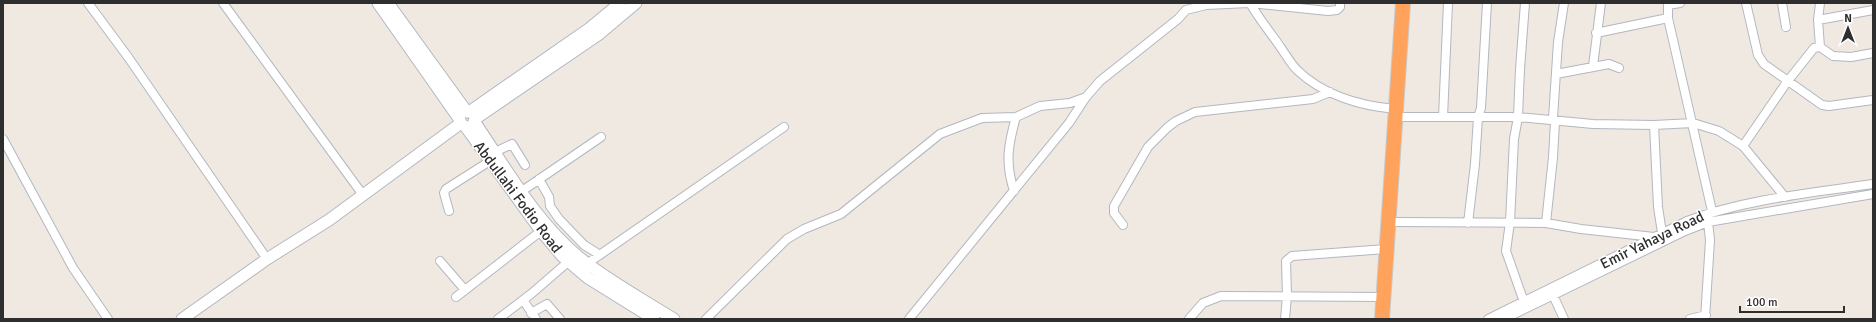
<svg xmlns="http://www.w3.org/2000/svg" width="1876" height="322" font-family="Signika,sans-serif">
<rect width="100%" height="100%" fill="#efe9e1"/>
<g fill="none" stroke-linecap="round" stroke-linejoin="round">
<!-- street casing -->
<g stroke="#b4b7c1" stroke-width="10">
<path id="street" d="M88 3 128 57 267 259
M223 3 363 195
M1250 3C1259 19 1271 33 1281 48 1286 55 1291 64 1297 70 1323 95 1361 106 1396 109
M1250 3 1328 11 1337 10 1340 7V3
M1668 3V18L1712 211
M1746 3 1758 55 1764 64 1822 105 1829 106 1873 100
M1782 3 1786 27
M1820 3 1818 20 1820 47
M1668 5 1680 3
M1818 20 1873 10
M1596 33 1668 18
M1593 66 1601 3
M1556 74 1609 64 1619 68
M1402 117H1518L1593 124 1654 125 1693 123 1719 131 1743 146 1785 197
M1443 117 1448 3
M1654 125 1658 207 1662 233
M3 139 73 268 108 319
M1743 146 1787 82 1814 48 1820 47 1833 56 1851 57 1873 53
M495 152 512 144 525 165
M539 179 549 197 550 206 559 219 584 245 600 255
M522 191 601 137
M1014 191C1005 163 1008 145 1016 117
M449 211 444 193 446 189 490 161
M1396 222 1546 223 1581 229 1654 237
M1468 223 1475 164 1478 117 1481 108 1487 3
M1546 223 1553 157 1555 122 1553 118 1558 42 1564 3
M1123 225 1114 213V206L1148 147 1168 127 1176 121 1195 112 1313 99 1330 92
M440 261 465 290
M588 263 784 127
M1553 295 1564 319
M456 297 541 231
M523 300 536 319
M1524 302 1506 251 1510 222 1514 139 1518 117 1520 69 1525 3
M531 313 547 304 560 319
M498 319 531 294 568 262
M706 319 787 239 804 229 841 214 940 134 982 118 1016 117 1040 106 1070 103 1086 97
M909 319 1069 123 1086 97 1100 81 1178 19 1186 10 1206 5 1249 3
M1189 319 1203 303 1221 296 1384 297
M1285 319 1287 296 1286 261 1292 256 1386 249
M1488 319 1687 221C1746 199 1811 193 1873 184
M1504 319 1685 231 1708 222 1873 194
M1690 319 1706 315
M1705 319 1710 240 1708 222"/>
</g>
<!-- secondary casing -->
<g stroke="#b4b7c1" stroke-width="13">
<path id="secondary" d="M378 3 460 120
M388 3 467 112
M469 112 590 28 620 3
M475 119 598 35 636 3
M474 121C506 168 535 221 580 258 609 281 642 299 674 319
M465 126 541 231 562 256 588 278 654 319
M182 319 267 259 329 220 461 123"/>
</g>
<!-- highway casing -->
<g stroke="#c9c9c9" stroke-width="16">
<path id="highway" d="M1382 319 1403 3"/>
</g>
<!-- street -->
<use href="#street" stroke="#fff" stroke-width="8"/>
<!-- secondary -->
<use href="#secondary" stroke="#fff" stroke-width="11"/>
<!-- highway -->
<use href="#highway" stroke="#ffa35c" stroke-width="14"/>
</g>
<g text-anchor="middle" stroke-width="3" stroke-linejoin="round" paint-order="stroke">
<!-- street labels -->
<g font-size="15" fill="#2e2e2e" stroke="#fff">
<text transform="translate(518 197) rotate(53)" y="5">Abdullahi Fodio Road</text>
<text transform="translate(1652 240) rotate(-26)" y="5">Emir Yahaya Road</text>
</g>
</g>
<!-- border -->
<rect width="1876" height="322" fill="none" stroke="#2e2e2e" stroke-width="8"/>
<!-- north arrow -->
<g transform="translate(1848 28)" stroke="#ffffff" stroke-width="3" paint-order="stroke">
<path d="M0-3L7 15L0 10L-7 15Z" fill="#2e2e2e"/>
<text y="-6" font-size="11" font-weight="bold" text-anchor="middle" fill="#2e2e2e">N</text>
</g>
<!-- scale -->
<path d="M1740 306v6h104v-6" fill="none" stroke="#2e2e2e" stroke-width="2"/>
<text x="1746" y="306" font-size="12" fill="#2e2e2e" stroke="#ffffff" stroke-width="3" paint-order="stroke">100 m</text>
</svg>
